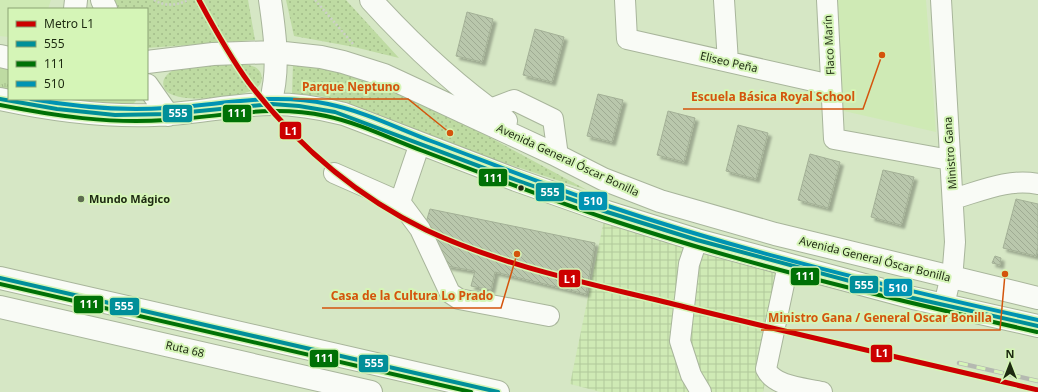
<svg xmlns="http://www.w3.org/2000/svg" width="1038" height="392" font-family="'Noto Sans',sans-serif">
<defs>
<pattern id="industrial-grid" width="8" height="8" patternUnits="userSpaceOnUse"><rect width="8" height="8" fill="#cfeab5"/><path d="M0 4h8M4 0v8" fill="none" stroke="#b1c99b"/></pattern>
<pattern id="grass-tufts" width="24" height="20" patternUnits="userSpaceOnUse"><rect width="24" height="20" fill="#bedba2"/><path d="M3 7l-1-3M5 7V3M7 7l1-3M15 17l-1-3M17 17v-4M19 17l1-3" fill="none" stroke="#a3bc8a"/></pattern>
<pattern id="park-dots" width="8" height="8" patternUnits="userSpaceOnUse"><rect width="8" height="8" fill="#bedba2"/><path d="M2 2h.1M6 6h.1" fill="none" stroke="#a3bc8a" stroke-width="1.8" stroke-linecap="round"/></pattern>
<pattern id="building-back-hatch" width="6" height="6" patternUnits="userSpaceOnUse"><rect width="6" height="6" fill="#b9c7ac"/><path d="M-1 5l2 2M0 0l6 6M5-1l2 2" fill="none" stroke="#9fab93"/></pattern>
<filter id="shadow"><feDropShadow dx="3.5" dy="3.5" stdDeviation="1" flood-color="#0004"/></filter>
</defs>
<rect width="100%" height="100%" fill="#d6e7c5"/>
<!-- built -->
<path fill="#cfeab5" d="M0 0H51L48 9H9V37L0 36Z
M831 0H926L936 132 835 109Z"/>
<!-- industrial -->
<path fill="url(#industrial-grid)" d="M604 220 790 275 763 392H601L570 384Z"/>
<!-- grass -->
<path fill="url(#grass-tufts)" d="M0 63 9 64V94L0 92Z
M36 99H135L136 101 132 105Z"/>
<!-- park -->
<path fill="url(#park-dots)" d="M111 0H248L255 40 147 48V9H115Z
M286 0H346L399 58 354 47 294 36Z
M234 63C241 64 248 64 255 67 264 72 264 84 255 89 241 98 169 106 164 87 161 80 167 73 174 70 184 66 220 65 234 63Z
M293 63 341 71 363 77 428 104 587 190 468 151 368 114 340 101 320 96 292 94Z"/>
<!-- building -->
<path fill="url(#building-back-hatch)" stroke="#a3b096" filter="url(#shadow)" d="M467 12 493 19 482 62 456 56Z
M535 29 564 37 552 82 523 75Z
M598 94 623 100 612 142 587 136Z
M668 111 695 118 684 162 657 155Z
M738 125 768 133 756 179 726 171Z
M810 154 840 162 828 208 798 200Z
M883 170 914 177 901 225 871 217Z
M1016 199 1038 204V247L1036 256 1003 248Z
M430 209 595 243 586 294 495 272 491 290 471 286 475 271 447 266 425 226Z
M995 256 1001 258 1000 265 992 263Z"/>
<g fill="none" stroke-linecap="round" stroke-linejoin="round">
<!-- minor casing -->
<g stroke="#a8b59b" stroke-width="22">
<path id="minor" d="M625 0 627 39 831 85
M724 0 728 62
M827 0 834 139 950 160
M941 0 955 242 953 267 944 305
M490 109 514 100 553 119 558 156
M420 143 400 202 420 229 450 293 459 299 549 316
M334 173 400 202
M953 199C981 191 1009 178 1038 184
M697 240 689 264 680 341 691 375 701 392
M788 265 766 369C774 387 805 388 822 392"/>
</g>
<!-- major casing -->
<g stroke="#a8b59b" stroke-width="24">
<path id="major" d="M102 0 106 9
M371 0C412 45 457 87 506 121
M75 9 76 0
M0 56 9 58
M147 62 213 54 275 52 321 57 343 62 384 75 554 154 603 179 660 201 775 234 1038 298
M147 85 168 115
M0 99C51 110 101 117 154 115 193 114 233 104 272 104 297 104 320 108 344 114L516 180 607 212 697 240 913 298 1038 326
M270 104C280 70 275 34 270 0"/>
</g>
<!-- highway casing -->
<g stroke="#a8b59b" stroke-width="24">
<path id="highway" d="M0 278 498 392
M0 307 371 392"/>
</g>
<!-- path -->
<path stroke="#cdd1c8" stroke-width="2.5" stroke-dasharray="2 2" stroke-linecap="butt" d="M154 0C166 7 177 5 189 0
M315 0 354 45"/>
<!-- minor -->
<use href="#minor" stroke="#f9fbf6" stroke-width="20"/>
<!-- major -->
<use href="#major" stroke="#f9fbf6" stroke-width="22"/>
<!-- highway -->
<use href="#highway" stroke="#f9fbf6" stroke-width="22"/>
<!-- rail casing -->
<g stroke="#b5b9b1" stroke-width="4.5">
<path id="rail" d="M959 363 1038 381"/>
</g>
<!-- rail -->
<use href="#rail" stroke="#d5f5b7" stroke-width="3" stroke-dasharray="9" stroke-linecap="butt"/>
<!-- bus-1 casing -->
<g stroke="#d5f5b7" stroke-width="7">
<path id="bus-1" d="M0 99 57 109 115 115 169 114 272 104 299 106 335 112 516 180 607 212 697 240 913 298 1038 326
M0 278 498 392"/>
</g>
<!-- bus-2 casing -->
<g stroke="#d5f5b7" stroke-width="7">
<path id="bus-2" d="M0 105C55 116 110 124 166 120 222 117 270 104 326 116 359 123 391 139 423 151 483 174 543 197 605 218 746 265 892 299 1037 332
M0 284 471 392"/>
</g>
<!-- bus-3 casing -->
<g stroke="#d5f5b7" stroke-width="7">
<path id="bus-3" d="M31 99C76 107 121 111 166 108 222 105 271 92 328 104 363 111 397 128 431 141 490 163 548 186 608 206 748 253 894 288 1038 320"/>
</g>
<!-- bus-1 -->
<use href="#bus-1" stroke="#008f99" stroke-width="4"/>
<!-- bus-2 -->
<use href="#bus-2" stroke="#007106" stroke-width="4"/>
<!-- bus-3 -->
<use href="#bus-3" stroke="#0093b3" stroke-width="4"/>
<!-- metro-1 casing -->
<g stroke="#d5f5b7" stroke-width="8">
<path id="metro-1" d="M199 0C214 28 230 57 249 83 296 144 356 196 426 230 507 268 598 285 685 307 802 336 920 362 1038 390"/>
</g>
<!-- metro-1 -->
<use href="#metro-1" stroke="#c00" stroke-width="5"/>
</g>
<!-- markers -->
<circle fill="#1d2911" stroke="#d5f5b7" stroke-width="1.5" cx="521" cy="188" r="3.5"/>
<circle fill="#5e6c50" stroke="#d5f5b7" stroke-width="1.5" cx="81" cy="199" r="4"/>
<g text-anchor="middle" stroke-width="4" stroke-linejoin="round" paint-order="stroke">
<!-- street labels -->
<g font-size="11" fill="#1d2911" stroke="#d5f5b7">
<text transform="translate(829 45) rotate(-93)" y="4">Flaco Marín</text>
<text transform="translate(729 62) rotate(13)" y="4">Eliseo Peña</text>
<text transform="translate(950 153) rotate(-94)" y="4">Ministro Gana</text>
<text transform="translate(568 160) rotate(25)" y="4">Avenida General Óscar Bonilla</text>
<text transform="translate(875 259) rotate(14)" y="4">Avenida General Óscar Bonilla</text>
<text transform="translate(185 349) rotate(13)" y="4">Ruta 68</text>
</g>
<!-- poi labels -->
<g font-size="11" font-weight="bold" fill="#1d2911" stroke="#d5f5b7" text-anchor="start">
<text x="89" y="203">Mundo Mágico</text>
</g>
</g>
<!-- callouts -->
<path fill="none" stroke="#d4540c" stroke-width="1.5" d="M450 133L408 99H293M882 55L863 109H683M517 254L501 308H322M1005 274L1000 330H761"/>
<g fill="#d4540c" stroke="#d5f5b7" stroke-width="1.5">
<circle cx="450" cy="133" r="4"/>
<circle cx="882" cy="55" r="4"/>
<circle cx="517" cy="254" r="4"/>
<circle cx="1005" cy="274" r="4"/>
</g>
<g font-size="12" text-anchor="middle" font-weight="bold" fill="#d4540c" stroke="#d5f5b7" stroke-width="4" stroke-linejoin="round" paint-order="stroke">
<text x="351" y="91">Parque Neptuno</text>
<text x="773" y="101">Escuela Básica Royal School</text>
<text x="412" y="300">Casa de la Cultura Lo Prado</text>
<text x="880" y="322">Ministro Gana / General Oscar Bonilla</text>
</g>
<g stroke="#d5f5b7" stroke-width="1.5">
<rect x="162" y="104" width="31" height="19" rx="4" fill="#008f99"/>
<rect x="222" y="104" width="30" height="19" rx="4" fill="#007106"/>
<rect x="279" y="121" width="23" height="19" rx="4" fill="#c00"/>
<rect x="478" y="168" width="30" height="19" rx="4" fill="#007106"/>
<rect x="535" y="182" width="30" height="20" rx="4" fill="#008f99"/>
<rect x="578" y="191" width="30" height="20" rx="4" fill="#0093b3"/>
<rect x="790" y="267" width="30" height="19" rx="4" fill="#007106"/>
<rect x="558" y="269" width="23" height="19" rx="4" fill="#c00"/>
<rect x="849" y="275" width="30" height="19" rx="4" fill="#008f99"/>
<rect x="883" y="278" width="30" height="19" rx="4" fill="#0093b3"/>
<rect x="73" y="295" width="31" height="19" rx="4" fill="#007106"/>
<rect x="109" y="297" width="31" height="19" rx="4" fill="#008f99"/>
<rect x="870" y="344" width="23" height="19" rx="4" fill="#c00"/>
<rect x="309" y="349" width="30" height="19" rx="4" fill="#007106"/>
<rect x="358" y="354" width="31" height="19" rx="4" fill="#008f99"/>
</g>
<g font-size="11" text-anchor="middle" font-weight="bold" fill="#fff">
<text x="178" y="117">555</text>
<text x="237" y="117">111</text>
<text x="291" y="135">L1</text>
<text x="493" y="182">111</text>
<text x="550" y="196">555</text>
<text x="593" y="205">510</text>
<text x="805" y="280">111</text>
<text x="570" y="283">L1</text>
<text x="864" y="289">555</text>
<text x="898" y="292">510</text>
<text x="89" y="308">111</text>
<text x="124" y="310">555</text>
<text x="882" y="357">L1</text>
<text x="324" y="362">111</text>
<text x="374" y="367">555</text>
</g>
<!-- legend -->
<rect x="8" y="8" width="140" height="92" fill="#d5f5b7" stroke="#8ba375"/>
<rect x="16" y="21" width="20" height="6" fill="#cc0000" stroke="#8ba375"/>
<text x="44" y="28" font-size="12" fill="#1d2911">Metro L1</text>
<rect x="16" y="41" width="20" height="6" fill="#008f99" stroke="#8ba375"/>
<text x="44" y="48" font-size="12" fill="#1d2911">555</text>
<rect x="16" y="61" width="20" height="6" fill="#007106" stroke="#8ba375"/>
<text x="44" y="68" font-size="12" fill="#1d2911">111</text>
<rect x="16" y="81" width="20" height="6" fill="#0093b3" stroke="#8ba375"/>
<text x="44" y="88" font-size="12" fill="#1d2911">510</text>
<!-- north arrow -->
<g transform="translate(1010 364)" stroke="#d5f5b7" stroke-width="3" paint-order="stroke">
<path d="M0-3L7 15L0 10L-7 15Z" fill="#1d2911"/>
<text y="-6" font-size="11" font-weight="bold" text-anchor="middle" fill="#1d2911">N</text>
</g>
</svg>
